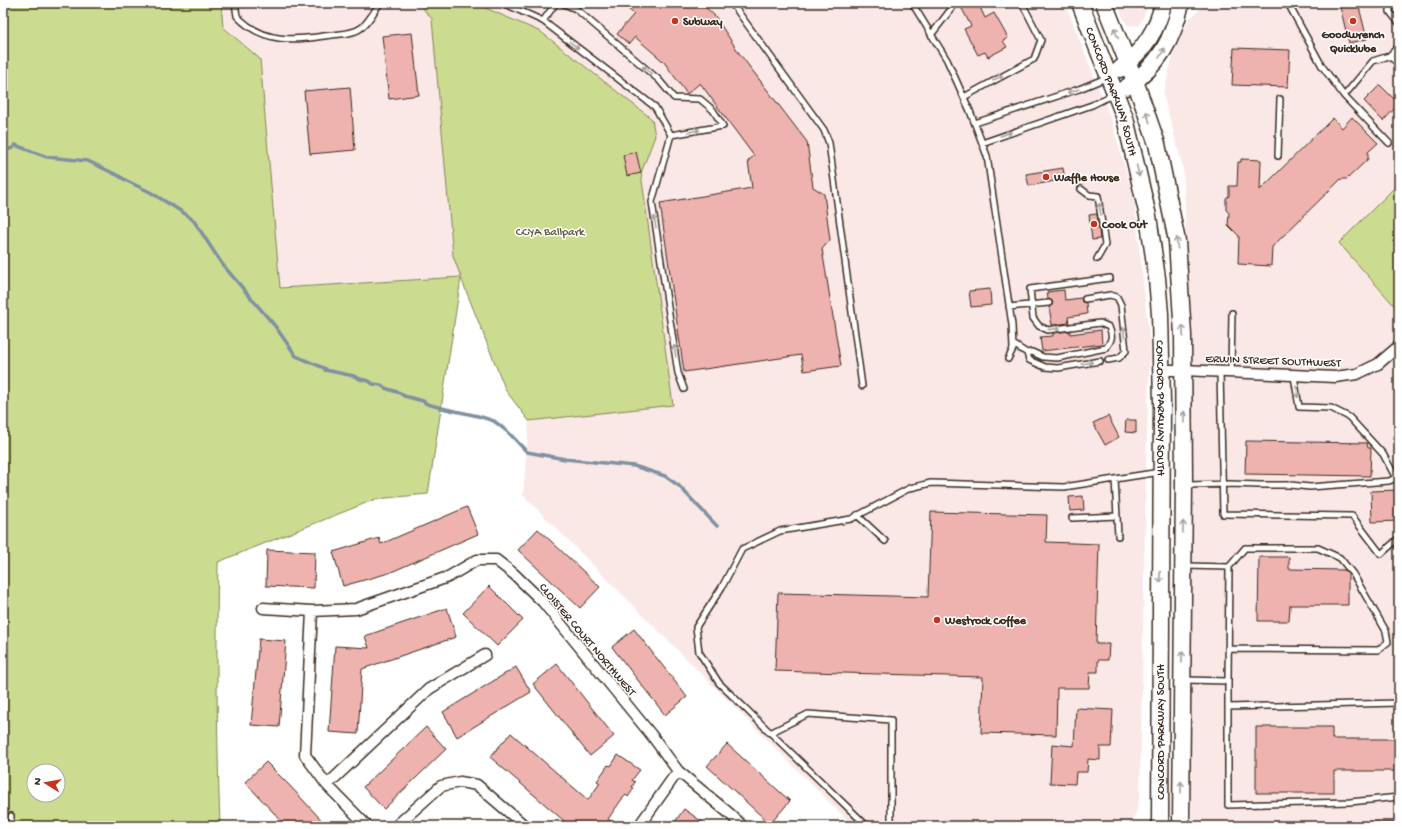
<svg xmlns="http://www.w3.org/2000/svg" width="1402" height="829" font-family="'Gochi Hand',sans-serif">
<rect width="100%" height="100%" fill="#fff"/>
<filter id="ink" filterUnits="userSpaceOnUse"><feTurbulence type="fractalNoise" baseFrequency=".025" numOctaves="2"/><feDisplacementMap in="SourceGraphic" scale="8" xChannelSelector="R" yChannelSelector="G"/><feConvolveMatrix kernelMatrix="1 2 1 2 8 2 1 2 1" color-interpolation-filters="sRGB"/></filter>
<g filter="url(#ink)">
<!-- built -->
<path fill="#fae8e7" d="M221 3H418L432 19 453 256 461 277 280 288 260 59 223 27Z
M474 3H1065L1111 119 1134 199 1150 345 1146 466 1140 797 1136 813 1128 826H853L523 495 529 421 673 405 641 173 655 135 652 119 541 32Z
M1116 3H1150L1139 26 1127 25Z
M1208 3H1399V183L1339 243 1399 311V826H1192L1189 738 1192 580 1189 302 1183 168 1163 94 1174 52 1189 19Z"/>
<!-- green -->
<path fill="#cbdc91" stroke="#838358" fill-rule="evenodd" d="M3 3H221L223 27 260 59 280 288 461 277 453 256 432 19 418 3H474L541 32 652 119 655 136 641 173 673 405 529 421 506 391 461 278 428 494 376 499 218 562C216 650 217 738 220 826H3ZM34 771H58V795H34Z
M1399 183V311L1339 243Z"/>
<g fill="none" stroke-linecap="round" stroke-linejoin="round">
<!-- stream -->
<path stroke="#7f91a1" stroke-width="3.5" d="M3 151 13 148 15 145 47 157 88 161 119 176 127 181 150 192 187 215 194 221 222 264 275 326 296 356 326 369 325 370 354 376 360 379 369 381 373 384 381 385 385 388 400 393 404 396 423 401 427 404 446 409 478 416 494 421 508 432 527 452 565 459 634 466 665 476 679 486 717 526"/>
</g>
<!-- building -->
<path fill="#efb3af" stroke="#3b2a1e" d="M621 3H701L715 16 739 53 807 142 813 187 824 194 830 240 822 249 841 366 804 371 801 355 684 372 660 203 752 188 748 161 754 156 700 83 687 94 664 62 635 37 629 44 617 34 634 14Z
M961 3H978L985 18 994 13 1008 38 1003 41 1007 47 988 57 985 52 978 55 964 29 971 26 960 5Z
M1339 3H1358L1367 39 1349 43Z
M412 33 419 95 389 99 382 36Z
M1234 48 1290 50 1288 87 1232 85Z
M1380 85 1399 104 1383 121 1364 101Z
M350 87 355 150 310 154 304 91Z
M1352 117 1378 143 1368 152V159L1347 179H1341L1272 247 1271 266 1238 264 1239 236 1228 225 1229 213 1226 210V198L1229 196V186H1237L1238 162H1241V159L1261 160 1260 190 1333 118 1342 128Z
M636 152 641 173 627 176 623 155Z
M1063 168 1065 179 1029 186 1026 174Z
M1097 214 1100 239 1092 240 1089 215Z
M990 289 991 305 971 307 969 291Z
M1064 290 1065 300 1081 298 1082 302 1086 303 1087 314 1068 317 1069 323 1052 325 1049 307 1052 305 1053 302 1051 300 1048 299 1047 292Z
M1101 330 1102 344 1042 351 1040 337 1053 336V333L1070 331V334Z
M1108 416 1119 437 1105 445 1093 423Z
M1126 420H1136V433L1125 432Z
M1246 441 1367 443 1368 448H1371L1370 476 1245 474Z
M1399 490V521L1372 522 1371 491Z
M1083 496 1084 510 1070 511 1069 497Z
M467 507 478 534 389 573 343 586 333 552 379 538 381 544Z
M931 512 1047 515 1046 542 1099 544 1096 644H1109L1108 660H1098V672H1090L1089 688H1057L1056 735 981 733 983 677 775 671 778 593 928 597Z
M538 529 600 587 580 608 518 550Z
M267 550 315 552 314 588 266 586Z
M1259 557H1289V569L1344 570 1348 574V605H1290L1289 621H1258Z
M489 586 523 620 497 646 463 613Z
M447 608 456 637 362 669 358 734 329 732 335 646 369 648 365 636Z
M634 629 687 697 665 715 612 647Z
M259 639 286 641 279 727 251 725Z
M557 664 614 736 590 756 533 684Z
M516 667 531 692 457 737 443 712Z
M1076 708 1113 710 1111 747H1100V760L1088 759 1087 772H1076L1075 784 1050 783 1052 744 1074 746Z
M426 727 446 749 384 809 363 787Z
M1256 727H1332V739H1399V771H1334V793H1256Z
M511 733 588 800 600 783 597 781 608 765 611 766 618 755 640 770 632 780 635 782 632 787 634 788 628 797 626 795 622 799 608 819 617 826H570L490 757Z
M727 744 790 801 770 824 707 766Z
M266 762 290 786 327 826H286L245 782Z
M684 809 708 826H672Z"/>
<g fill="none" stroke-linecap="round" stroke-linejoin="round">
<!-- service casing -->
<g stroke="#3b2a1e" stroke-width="8">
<path id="service" d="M235 3 237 16C264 45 296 40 332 35 341 34 353 34 361 28 369 22 374 11 380 3
M503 3 543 21 655 107 671 135 723 126 713 110 700 99 674 98 659 80 576 9 562 3
M731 3 736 9 824 130 829 143 862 386
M912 3 947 60 970 111 987 156 1012 325 1013 349 1008 359
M1289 3 1290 7 1322 66 1344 96 1389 143
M1390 3V12L1399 23
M543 21 556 3
M931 35 952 8 957 3
M1399 46 1389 56 1399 64
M1344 96 1373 61 1389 56
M964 97 1034 59 1041 40 1022 3
M975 123 1079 89 1106 78
M671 135 652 202 678 373 684 389
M982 143 1092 105 1114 94
M1278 156 1280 99
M1081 189 1089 195 1098 196 1105 245 1097 259
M1085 299 1110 295 1117 297 1121 305 1126 351 1119 358 1108 360
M1009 307 1049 303
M1013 344 1027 353 1032 352 1043 357 1057 358 1106 348C1112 340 1113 336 1109 327L1100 323 1048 330 1039 326 1033 318 1030 289 1110 278
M1027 353 1029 360 1045 367 1058 368 1100 361
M1220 372 1223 514 1352 516 1381 554 1399 538
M1231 372 1232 313
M1115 479 1118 536
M1187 485 1230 484 1260 485H1290L1310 487 1389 481 1396 478 1383 454 1349 417 1331 408 1299 407 1294 376
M857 515 885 541
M1072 518 1117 516
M1185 566 1229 567 1228 681
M1228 649 1378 650 1388 642 1386 631 1353 574 1340 558 1318 548H1245L1229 567
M1185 680 1228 681V805L1350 802 1399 797
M1228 707 1399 703
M770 733 808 714 891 720V826
M1318 825 1397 826 1399 823
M10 826 11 816
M867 826 719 683 699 652 696 627 722 587 742 549 780 531 851 519 910 488 931 483 1064 487 1160 472
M1277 826H1318"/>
</g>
<!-- minor casing -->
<g stroke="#3b2a1e" stroke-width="13">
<path id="minor" d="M1162 370H1183L1335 377 1357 374 1378 364 1399 346
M263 608 312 611 356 609 448 577 477 560H496L514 574 543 602 653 737 678 771 730 814 742 826
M312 611 305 755 327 785 367 826
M327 785 429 689 485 655
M396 826 441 786 460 782 477 785 525 826
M639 826 678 771"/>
</g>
<!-- primary casing -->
<g stroke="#3b2a1e" stroke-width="19">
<g id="primary">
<path id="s1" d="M1080 3 1125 118 1148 216 1157 278 1160 314 1162 403 1160 826"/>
<path d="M1104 3 1135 81 1157 144 1177 241 1183 335 1184 482 1181 826"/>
<path d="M1120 69C1142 52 1158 30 1163 3"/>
<path d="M1127 87C1159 65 1173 40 1181 3"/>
</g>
</g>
<!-- service -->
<use href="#service" stroke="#fff" stroke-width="5"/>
<!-- minor -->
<use href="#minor" stroke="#fff" stroke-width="10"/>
<!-- primary -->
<use href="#primary" stroke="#fff" stroke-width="16"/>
</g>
<!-- one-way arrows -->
<defs><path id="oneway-shaft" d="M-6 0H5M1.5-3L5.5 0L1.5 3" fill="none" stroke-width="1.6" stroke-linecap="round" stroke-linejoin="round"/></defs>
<g stroke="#a79f9a">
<use href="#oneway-shaft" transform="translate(1116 33) rotate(-112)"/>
<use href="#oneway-shaft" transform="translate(574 45) rotate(37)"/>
<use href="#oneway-shaft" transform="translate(1162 53) rotate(-59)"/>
<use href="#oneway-shaft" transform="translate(647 70) rotate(-140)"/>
<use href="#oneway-shaft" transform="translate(998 78) rotate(-28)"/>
<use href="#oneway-shaft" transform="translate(1073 91) rotate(162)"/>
<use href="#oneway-shaft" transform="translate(1148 117) rotate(-108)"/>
<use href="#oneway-shaft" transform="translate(694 131) rotate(-10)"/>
<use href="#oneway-shaft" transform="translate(1006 134) rotate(-19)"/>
<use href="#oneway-shaft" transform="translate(1138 171) rotate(77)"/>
<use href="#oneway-shaft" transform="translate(1100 209) rotate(-99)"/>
<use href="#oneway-shaft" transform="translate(655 222) rotate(-99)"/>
<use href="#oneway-shaft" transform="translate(1177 243) rotate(-96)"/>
<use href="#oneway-shaft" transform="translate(1054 329) rotate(-6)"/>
<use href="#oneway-shaft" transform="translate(1183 331) rotate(-93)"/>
<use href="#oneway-shaft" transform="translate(1124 333) rotate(-95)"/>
<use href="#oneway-shaft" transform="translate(675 351) rotate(-99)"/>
<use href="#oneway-shaft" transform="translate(1087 363) rotate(-9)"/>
<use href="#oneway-shaft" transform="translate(1297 392) rotate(81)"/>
<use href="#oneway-shaft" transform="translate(1184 417) rotate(-90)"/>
<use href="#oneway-shaft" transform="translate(1183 527) rotate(-89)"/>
<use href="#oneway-shaft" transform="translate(1160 577) rotate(90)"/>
<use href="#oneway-shaft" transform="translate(1182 657) rotate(-89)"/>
<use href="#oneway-shaft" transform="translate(1181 787) rotate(-90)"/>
</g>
</g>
<!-- markers -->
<g fill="#c8321e" stroke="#fff" stroke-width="1.5">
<circle cx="675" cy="21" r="4"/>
<circle cx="1353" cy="21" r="4"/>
<circle cx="1046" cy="177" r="4"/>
<circle cx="1094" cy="224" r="4"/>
<circle cx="937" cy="620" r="4"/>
</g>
<g text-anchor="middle" stroke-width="3" stroke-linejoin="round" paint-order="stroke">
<!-- poi labels -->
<g font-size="12" font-weight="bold" fill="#3b2a1e" stroke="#fff" text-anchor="start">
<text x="683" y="25">Subway</text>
<text x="1353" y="38" text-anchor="middle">Goodwrench<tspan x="1353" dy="14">Quicklube</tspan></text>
<text x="1054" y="181">Waffle House</text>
<text x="1102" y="228">Cook Out</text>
<text x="945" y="624">Westrock Coffee</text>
</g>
<!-- street labels -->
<g font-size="12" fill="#3b2a1e" stroke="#fff">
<text dy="4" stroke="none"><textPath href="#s1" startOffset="94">CONCORD PARKWAY SOUTH</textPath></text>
<text transform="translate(1273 360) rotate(2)" y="4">ERWIN STREET SOUTHWEST</text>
<text dy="4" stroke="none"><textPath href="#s1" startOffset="417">CONCORD PARKWAY SOUTH</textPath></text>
<text transform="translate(588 639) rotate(50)" y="4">CLOISTER COURT NORTHWEST</text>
<text transform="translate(1160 732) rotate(-90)" y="4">CONCORD PARKWAY SOUTH</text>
</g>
<!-- park labels -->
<g font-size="12" fill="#5f563b" stroke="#fff">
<text x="550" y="235">CCYA Ballpark</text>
</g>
</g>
<!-- margin -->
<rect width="1402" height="829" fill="none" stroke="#fff" stroke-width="16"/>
<rect x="8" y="8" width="1386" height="813" fill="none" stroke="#3b2a1e" stroke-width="1.5" filter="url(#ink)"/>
<!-- north arrow -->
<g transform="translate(46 783) rotate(281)"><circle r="19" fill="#ffffff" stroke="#b1aaa5"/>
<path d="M0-3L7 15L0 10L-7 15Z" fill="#c8321e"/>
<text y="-6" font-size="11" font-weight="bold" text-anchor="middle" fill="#3b2a1e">N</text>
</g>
</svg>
